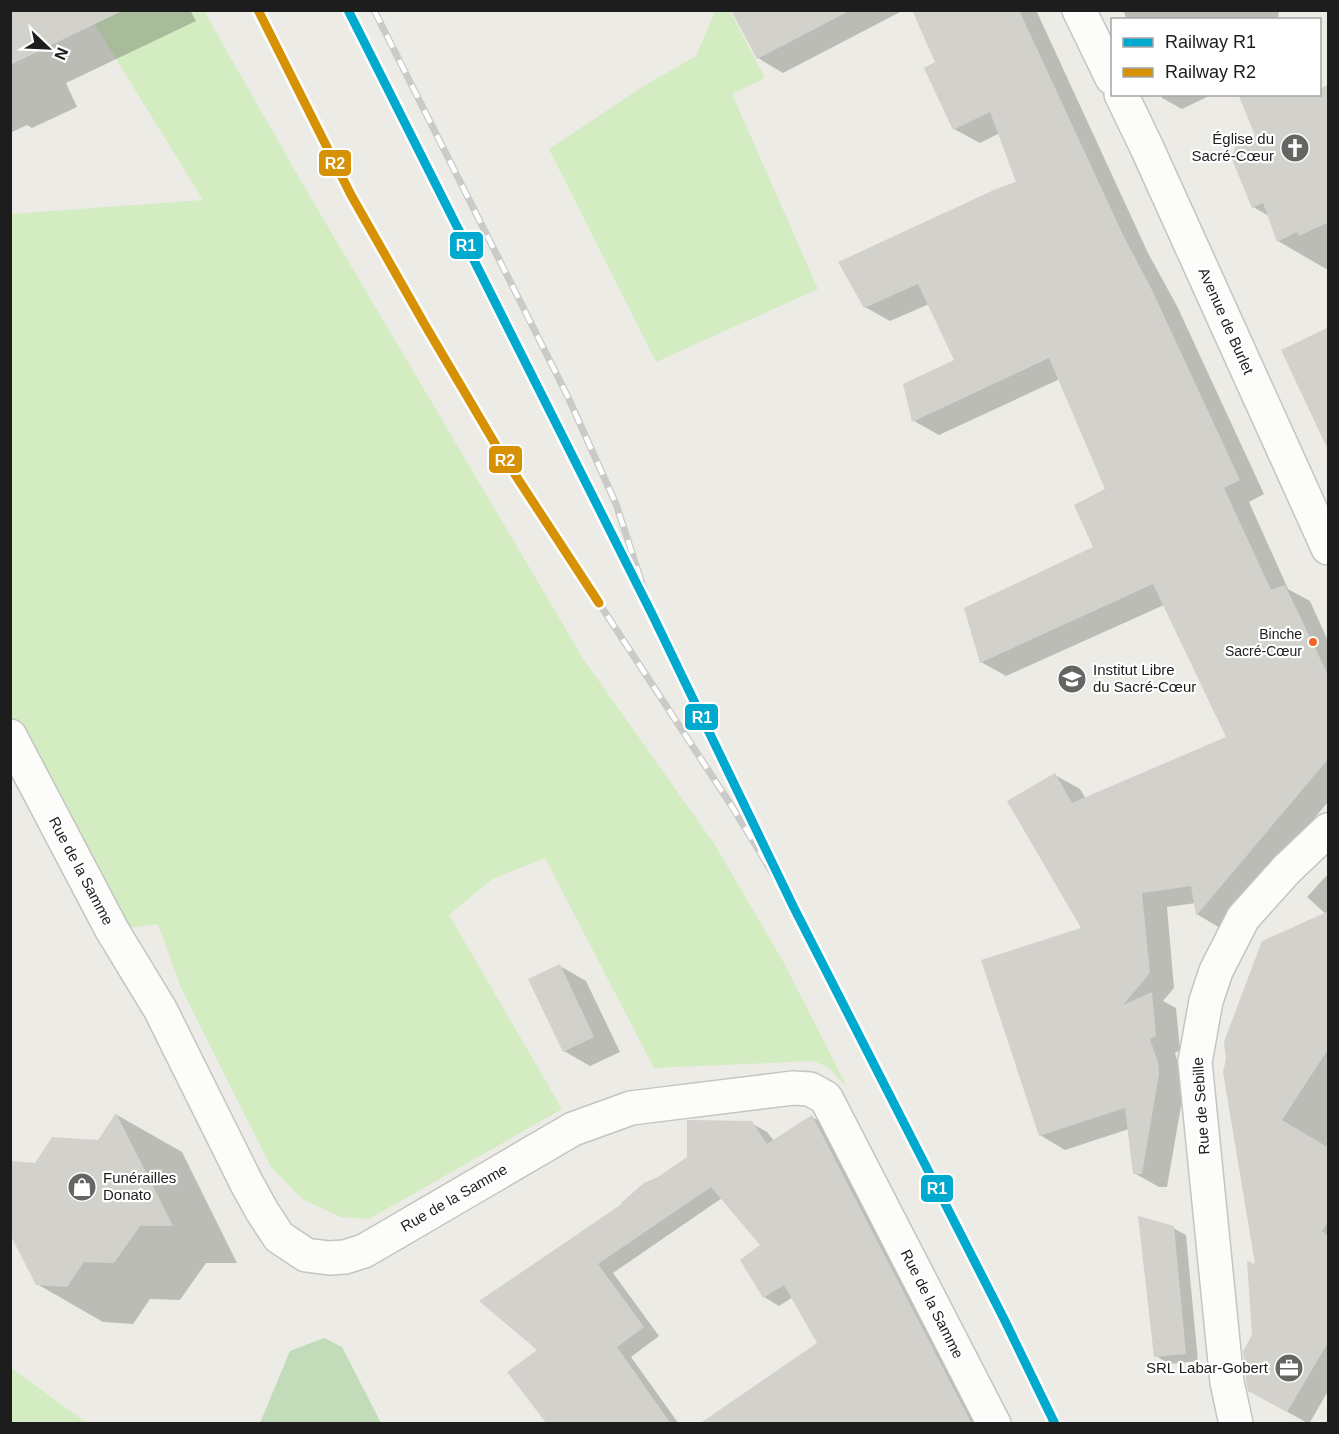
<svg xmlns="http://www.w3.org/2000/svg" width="1339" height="1434" font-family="Helvetica,sans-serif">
<rect width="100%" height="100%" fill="#ecebe5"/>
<!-- grass -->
<path fill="#d3ecc2" d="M120 11H204L305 188 584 660 715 845 784 963 847 1087 828 1067 813 1061 654 1068 545 858 491 880 449 915 562 1109 369 1219 341 1217 302 1199 271 1167 181 988 158 924 112 930 11 731V214L203 200 94 23Z
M715 11H730L765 78 732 94 818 289 656 362 549 149 642 87 696 56Z
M10 1368H11L87 1423H11Z"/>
<!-- forest -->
<path fill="#c2dcb9" d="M324 1338 342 1347 381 1423H260L290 1351Z"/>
<!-- shadow -->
<path fill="#0003" d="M10 10H190L196 21 66 83 77 107 32 128 27 125 10 133Z
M763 10H904L783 73 758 58Z
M914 10H1036L1148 253 1177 306 1264 494 1249 502 1288 589 1310 601 1328 641V802L1222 929 1198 915 1196 903 1167 907 1174 988 1163 1001 1176 1008 1180 1050 1175 1053 1183 1079 1184 1089 1167 1187H1159L1134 1173 1129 1129 1065 1150 1040 1135 1083 929 1055 775 1080 789 1086 799 1228 737 1164 605 1006 676 981 662 1095 548 1107 490 1060 379 939 435 914 421 956 361 929 304 890 321 865 307 1018 183 1000 133 980 143 954 129 937 63Z
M1123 10H1279L1278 20H1127Z
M1328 86V270L1278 241 1269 216 1253 207 1257 135 1320 94V90Z
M1161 94H1213L1182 109 1162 98Z
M1328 874V1391L1309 1424 1249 1390 1257 1266 1224 1073 1326 914 1307 897Z
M560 966 586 981 620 1052 590 1066 564 1051Z
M117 1115 182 1152 237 1263H206L180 1300 150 1299 133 1324 103 1322 37 1284 36 1164 99 1142Z
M812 1117 828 1126 981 1424H853L819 1343 793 1297 779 1306 764 1297 763 1245 722 1198 613 1273 659 1336 631 1357 679 1424H549L540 1350 482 1301 658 1179 751 1123 767 1132 774 1141Z
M1173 1228 1186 1235 1198 1361 1169 1364 1156 1356Z"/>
<!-- building -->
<path fill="#d3d1cc" d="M10 10H124L10 65Z
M731 10H851L757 59Z
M912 10H1019L1124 237 1152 290 1240 480 1224 488 1271 590 1285 585 1329 677V758L1196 916 1191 886 1142 893 1150 973 1123 1005 1152 992 1156 1036 1150 1039 1158 1063 1159 1074 1142 1174H1133L1125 1108 1039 1136 981 960 1081 928 1007 801 1055 773 1072 803 1226 737 1153 584 980 663 964 608 1093 547 1074 505 1105 489 1049 358 912 422 903 384 954 360 918 284 864 308 838 262 996 189 1016 182 990 112 953 130 924 68 935 62Z
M1329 84V222L1299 236 1297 232 1277 242 1263 203 1252 208 1231 157 1237 144 1255 135 1238 94H1320V89Z
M1329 327V452L1281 350Z
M1329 911V1048L1282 1120 1329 1148V1221L1322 1231 1329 1237V1341L1287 1412 1248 1391 1246 1379 1243 1351 1252 1335 1247 1261 1255 1264 1223 1072 1226 1059 1224 1042 1262 941Z
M560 964 594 1037 563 1052 528 979Z
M116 1113 173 1226H140L114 1263 84 1262 67 1287 36 1285 10 1234V1161L35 1163 52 1137 98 1140Z
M812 1115 972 1424H699L817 1343 784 1285 763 1298 740 1260 760 1245 711 1187 598 1264 644 1327 617 1347 671 1424H547L507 1372 537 1350 479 1301 622 1204 621 1203 644 1183 658 1177 687 1157V1120L752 1121 767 1144Z
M1138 1216 1174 1226 1186 1354 1154 1357Z"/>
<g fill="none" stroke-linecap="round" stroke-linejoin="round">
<!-- minor casing -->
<g stroke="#c4c4c1" stroke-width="36">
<path id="minor" d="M1079 10 1112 78
M1121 94 1147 148 1328 548
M10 736 112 930 160 1009 246 1182 262 1211 279 1237 306 1255 329 1258 345 1257 364 1251 573 1129 631 1108 793 1088 810 1089 826 1098 994 1424
M1236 1424 1227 1382 1195 1062 1206 1001 1216 971 1243 918 1286 870 1328 830"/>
</g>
<!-- minor -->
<use href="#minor" stroke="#fcfcfb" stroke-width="33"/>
<!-- rail casing -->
<g stroke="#cacac9" stroke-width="7">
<path id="rail" d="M258 10 351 195 425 325 497 447 731 805 794 908
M374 10 567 395 616 504 652 614"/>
</g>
<!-- rail -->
<use href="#rail" stroke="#fff" stroke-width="4.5" stroke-dasharray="14" stroke-linecap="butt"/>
<!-- rail-1 casing -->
<g stroke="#fff" stroke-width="14">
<path id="rail-1" d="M348 10 652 614 794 908 1004 1319 1055 1424"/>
</g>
<!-- rail-2 casing -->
<g stroke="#fff" stroke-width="14">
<path id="rail-2" d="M258 10 351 195 425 325 497 447 599 603"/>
</g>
<!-- rail-1 -->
<use href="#rail-1" stroke="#00a9ce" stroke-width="9"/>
<!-- rail-2 -->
<use href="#rail-2" stroke="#d69104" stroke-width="9"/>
</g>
<!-- icons -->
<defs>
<g id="church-disc" transform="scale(1.5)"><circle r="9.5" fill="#656563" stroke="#fff"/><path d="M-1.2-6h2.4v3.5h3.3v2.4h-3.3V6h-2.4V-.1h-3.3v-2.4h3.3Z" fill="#fff"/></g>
<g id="school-disc" transform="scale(1.5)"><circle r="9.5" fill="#656563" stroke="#fff"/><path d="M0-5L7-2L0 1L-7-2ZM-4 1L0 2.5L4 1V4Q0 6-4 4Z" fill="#fff"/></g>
<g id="shop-disc" transform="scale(1.5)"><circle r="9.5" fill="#656563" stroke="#fff"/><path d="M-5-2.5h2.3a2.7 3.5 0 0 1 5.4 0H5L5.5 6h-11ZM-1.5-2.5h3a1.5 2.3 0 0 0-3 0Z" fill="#fff"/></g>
<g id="office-disc" transform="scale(1.5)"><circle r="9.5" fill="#656563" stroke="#fff"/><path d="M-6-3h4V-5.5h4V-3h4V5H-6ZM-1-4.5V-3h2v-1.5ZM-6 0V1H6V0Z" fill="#fff"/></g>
</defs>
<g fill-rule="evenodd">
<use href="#church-disc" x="1295" y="148"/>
<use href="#school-disc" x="1072" y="679"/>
<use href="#shop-disc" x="82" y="1187"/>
<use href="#office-disc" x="1289" y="1368"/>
</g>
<!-- markers -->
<circle fill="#f26522" stroke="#fff" stroke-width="2" cx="1313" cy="642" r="5"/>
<g text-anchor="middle" stroke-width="4.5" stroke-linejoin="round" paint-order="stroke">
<!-- bus labels -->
<g font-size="14" fill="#1d1d1d" stroke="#fff" text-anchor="end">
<text x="1302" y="639">Binche<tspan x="1302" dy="17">Sacré-Cœur</tspan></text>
</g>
<!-- poi labels -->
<g font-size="15" fill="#1d1d1d" stroke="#fff" text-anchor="end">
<text x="1274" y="144">Église du<tspan x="1274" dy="17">Sacré-Cœur</tspan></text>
<text x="1093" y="675" text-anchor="start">Institut Libre<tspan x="1093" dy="17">du Sacré-Cœur</tspan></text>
<text x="103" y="1183" text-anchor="start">Funérailles<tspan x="103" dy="17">Donato</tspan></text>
<text x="1268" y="1373">SRL Labar-Gobert</text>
</g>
<!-- street labels -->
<g font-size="15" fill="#1d1d1d" stroke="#fff">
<text transform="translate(1226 321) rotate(66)" y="5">Avenue de Burlet</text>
<text transform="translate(81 871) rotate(62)" y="5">Rue de la Samme</text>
<text transform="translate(1201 1106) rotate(-94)" y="5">Rue de Sebille</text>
<text transform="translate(454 1198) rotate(-30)" y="5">Rue de la Samme</text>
<text transform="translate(932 1304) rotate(63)" y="5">Rue de la Samme</text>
</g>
</g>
<g stroke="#fff" stroke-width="2">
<rect x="318" y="149" width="34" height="28" rx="6" fill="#d69104"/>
<rect x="449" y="231" width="35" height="29" rx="6" fill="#00a9ce"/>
<rect x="488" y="445" width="35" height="29" rx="6" fill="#d69104"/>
<rect x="684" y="703" width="35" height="28" rx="6" fill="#00a9ce"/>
<rect x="920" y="1174" width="34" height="29" rx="6" fill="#00a9ce"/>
</g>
<g font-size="16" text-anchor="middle" font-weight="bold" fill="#fff">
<text x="335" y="169">R2</text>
<text x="466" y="251">R1</text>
<text x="505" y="466">R2</text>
<text x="702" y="723">R1</text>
<text x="937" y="1194">R1</text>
</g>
<!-- border -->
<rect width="1339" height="1434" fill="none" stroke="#1d1d1d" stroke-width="24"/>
<!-- legend -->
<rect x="1111" y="18" width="210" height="78" fill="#ffffff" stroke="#a5a5a5" stroke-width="1.5"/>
<rect x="1123" y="38" width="30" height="9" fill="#00a9ce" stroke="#a5a5a5" stroke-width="1.5"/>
<text x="1165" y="48" font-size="18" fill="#1d1d1d">Railway R1</text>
<rect x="1123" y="68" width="30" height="9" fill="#d69104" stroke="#a5a5a5" stroke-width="1.5"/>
<text x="1165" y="78" font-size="18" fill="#1d1d1d">Railway R2</text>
<!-- north arrow -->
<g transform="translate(48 48) rotate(113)" stroke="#ffffff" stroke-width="4.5" paint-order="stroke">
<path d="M0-4.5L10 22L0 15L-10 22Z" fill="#1d1d1d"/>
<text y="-9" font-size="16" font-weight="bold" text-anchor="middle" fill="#1d1d1d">N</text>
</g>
</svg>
